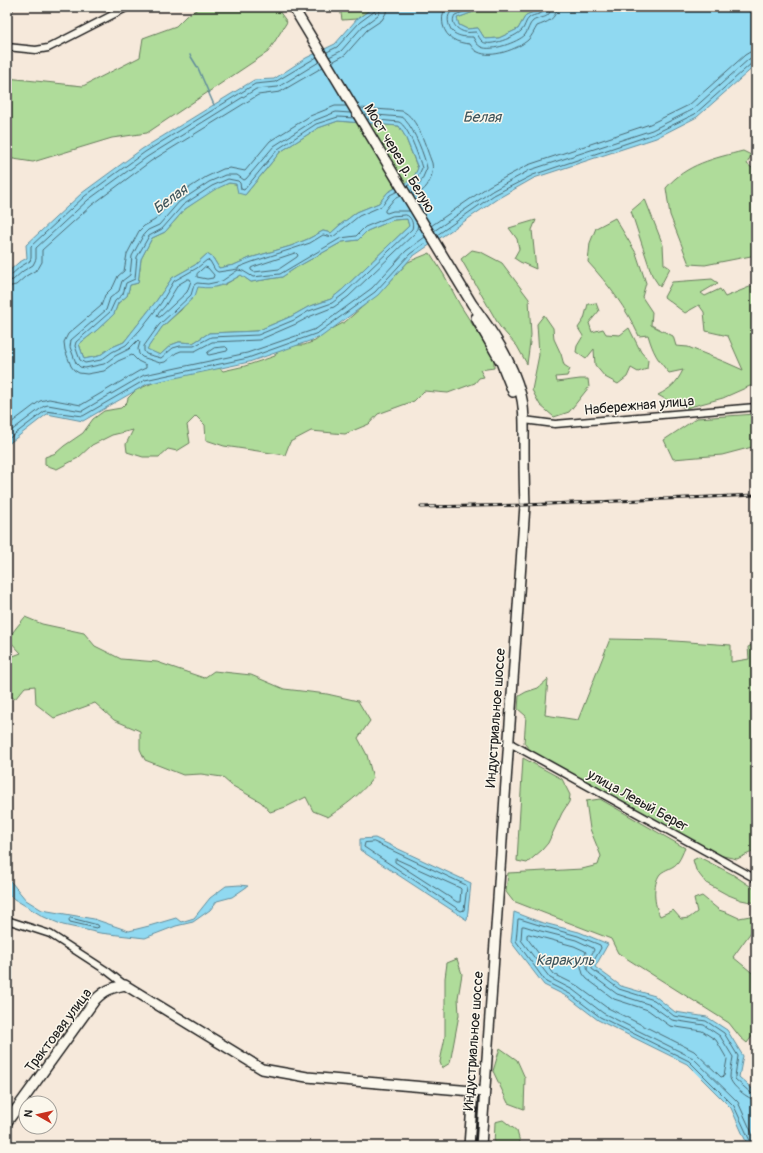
<svg xmlns="http://www.w3.org/2000/svg" width="763" height="1153" font-family="Pangolin,sans-serif">
<rect width="100%" height="100%" fill="#f6e9db"/>
<filter id="ink" filterUnits="userSpaceOnUse"><feTurbulence type="fractalNoise" baseFrequency=".025" numOctaves="2"/><feDisplacementMap in="SourceGraphic" scale="8" xChannelSelector="R" yChannelSelector="G"/><feConvolveMatrix kernelMatrix="1 2 1 2 8 2 1 2 1" color-interpolation-filters="sRGB"/></filter>
<g filter="url(#ink)">
<!-- green -->
<path fill="#afdc9a" stroke="#667c5b" d="M201 7H276L287 22 268 52 147 133 112 138 33 162 7 158V78L83 86 140 57 143 38 176 26 186 16Z
M340 7H374L357 19 342 20Z
M483 7H547L526 15 518 29 499 38 485 39 478 28 467 29 459 25 457 18 479 10Z
M338 121 399 126 405 136 418 169 413 179 388 192 379 203 357 212 340 225 331 233 323 231 308 239 291 246 250 258 234 265 219 268 213 258 207 254 195 265 172 278 157 300 124 342 110 348 99 356 84 359 79 344 97 330 114 314 118 303 127 296 130 285 138 283 141 259 152 238 165 232 185 209 214 189 229 183 236 184 245 195 280 152 318 128Z
M743 151 751 155 747 164 756 171V255L705 265 689 264 670 215 666 188C686 164 715 158 743 151Z
M645 199 663 245 664 264 670 268 660 287 652 275 631 211Z
M615 218 636 253 646 283 642 297 652 312 651 325 673 336 676 346 688 347 725 362 743 370 728 336 706 331 704 312 699 305 685 313 664 297 672 282 712 279 718 283 701 293 705 296 720 289 725 297 752 286 756 283V387L750 386 723 398 686 408 672 403 658 395C671 388 676 384 683 370L669 373C657 359 653 352 648 335L639 336C626 308 609 285 588 262L590 243 596 228Z
M407 219 409 226 342 290 331 299 308 307 292 316 257 331 209 333 193 343 179 342 171 345 160 355 146 350 162 327 181 310 198 286 224 285 241 275 251 282 282 277 297 267 342 242 358 240 367 231 393 220Z
M536 220 532 230 536 269 520 262 514 258 519 249 517 239 509 228Z
M472 250 481 252 502 263 529 299 531 335 527 364 517 346 500 327 461 259Z
M430 253 444 275 460 305 494 358V368L480 370 484 377 479 378 475 383 448 393 424 391 414 401 378 414 369 424 345 434 311 431 290 442 285 455 224 446 206 440 205 425 196 416 187 425 190 443 177 451 168 449 159 457H143L127 452 126 444 133 430 112 435 92 445 78 458 57 469 45 465V457L56 453 64 446 83 433 93 419 104 411 121 408 127 402 128 398 136 390 155 382 168 371 212 362 223 371 245 366 275 356 279 348 287 345H304L315 341 328 331 345 322 385 287 408 262Z
M596 303 599 311 589 323 592 332 603 329 606 334 620 335 629 328 641 352 648 360 647 369 638 372 631 368 627 377 618 384 605 377 595 365 594 349 586 359 576 352 577 346 583 336 578 328 584 319 588 304Z
M544 315 553 328 554 339 561 354 564 365 570 369 567 376 556 377 557 382 580 379H588L589 387 569 412 554 417 540 405 532 390 539 355 537 324Z
M756 414V446L722 455 673 459 664 440 697 418Z
M25 617 42 624 84 633 95 646 121 659 157 662 204 678 214 671 251 675 284 689 327 694 358 701 370 721 358 738 367 755 373 778C360 795 346 805 328 817L313 811 306 797 286 807 270 812 261 802 231 785 222 777 201 774 183 775 145 760 140 749V731L114 720 95 703 54 718 36 704 35 686 25 687 15 699 7 694V660L8 658 21 653 8 639 16 628Z
M610 639 660 640 731 645V662L749 659 748 647 756 643 755 715 756 846 752 852 737 859 709 853 530 750 524 743 526 716 518 709 519 696 526 692 538 688 548 679 545 715 578 720Z
M523 758 562 779 570 795 569 802 562 813 548 843 542 850 527 863 517 861Z
M600 799 685 848C683 852 681 858 678 862 674 868 665 869 660 874 652 885 654 905 660 916L673 910 681 919 689 918 697 912 694 899 702 896 719 910 728 913 739 918 756 915V925L733 957 756 976V1031L747 1043 740 1037 729 1023 618 953 611 939 513 901 506 892 508 873 582 869 598 865 601 856 590 829 586 801Z
M699 857 732 874 756 890V903L741 900 726 894 706 883 696 870 693 860Z
M457 959 462 974 458 998 459 1015 450 1063 442 1068 440 1062 445 1037V978L447 963Z
M500 1048 517 1060 525 1078 524 1109 508 1103 493 1071Z
M503 1120 517 1131 521 1146H494L495 1122Z"/>
<!-- water -->
<path fill="#90d9f1" stroke="#628d9c" fill-rule="evenodd" d="M374 7H483L479 10 457 18 459 25 467 29 478 28 485 39 499 38 518 29 526 15 547 7H756V65L697 117 656 138 534 178 497 199 412 257 378 295 321 337 249 362 147 384 83 421 47 414 7 445V273L18 263 27 258 26 245 82 193 142 149 254 80 274 79 306 58 335 44 357 19ZM338 121 399 126 405 136 418 168 413 179 388 192 379 203 357 212 340 225 331 233 323 231 308 239 291 246 250 258 234 265 219 268 213 258 207 254 195 265 172 278 157 300 124 342 110 348 99 356 84 359 79 344 97 330 114 314 118 303 127 296 130 285 138 283 141 259 152 238 165 232 185 209 214 190 229 183 236 184 238 193 245 195 280 152 318 128ZM407 219 409 226 342 290 331 299 308 307 292 316 257 331 209 333 193 343 179 342 171 345 160 355 147 349 162 327 195 296 198 287C217 290 225 284 241 275L251 282 282 277 297 267 342 242 358 240 367 231 393 220Z
M375 838 471 883 467 920 360 850V839Z
M7 877 26 900 42 910 94 919 129 931 149 926 176 918 181 922 194 918 210 898 226 886 240 885 248 886 232 897 217 901 210 910 193 922 176 926 145 938 100 933 63 925 44 917 14 899 7 893Z
M514 912 540 922 579 932 608 944 595 967 621 986 655 996 675 1012 707 1017 727 1030 743 1056 739 1077 756 1092V1146H748L731 1108 687 1064 598 1020 568 997 544 985 511 942Z"/>
<g fill="none" stroke-linecap="round" stroke-linejoin="round">
<!-- shore -->
<path stroke="#4a6871" stroke-width="1" d="M447 7C442 13 442 18 443 25 446 38 457 43 470 44 472 47 474 51 478 52 491 59 518 49 528 40 532 36 534 31 537 26 547 22 556 20 557 7
M462 7C458 8 453 9 450 13 446 18 449 29 454 33 460 37 466 37 473 37 475 41 477 45 481 47 491 52 518 42 525 35 528 31 529 24 533 21 541 16 550 20 551 7
M477 7 455 15C450 23 457 30 465 32 468 33 472 32 476 32 478 35 480 40 483 42 490 47 515 37 521 31 525 28 525 21 529 18 534 13 545 16 546 7
M327 52 337 47 360 22 375 11 376 7
M329 57 341 51 363 26 378 15 380 11 381 7
M332 62 345 55 367 30 382 20 386 13 387 7
M360 108 402 111C418 117 426 148 432 163 434 172 430 185 422 191 420 193 416 194 413 196
M350 113 336 112 313 121 274 146 246 179 244 180 237 175H225L209 182 179 202 159 225 148 230 144 234 132 256 130 275 122 281 119 291 110 298 106 310 71 340 70 347 76 363 80 367 85 368 104 364 115 356 129 349 138 340 140 342 138 349 139 354 142 357 160 363 165 362 176 353 181 351H195L212 342 259 340 296 324 311 316 334 307 348 297 415 233 417 229 418 224
M364 114 401 117C404 118 404 118 406 121 414 129 425 157 427 168L420 184 410 191
M354 118 338 117 316 124 278 149 244 190 241 189 240 183 238 181 228 179 212 186 183 205 162 229 149 236 137 257 135 279 126 283 123 294 115 301 110 312 76 342 75 346 80 360 85 363 101 360 112 352 126 345 140 330 161 303 174 281 197 268 207 260 210 261 215 270 218 272 238 269 239 267 252 262 292 249 310 243 323 235 333 237 359 216 382 206 390 195 398 191
M367 119 399 122C409 127 419 158 422 168L416 181 407 186
M400 196 394 199 385 210V212L387 213 393 211H409
M406 215C411 216 414 224 412 229L345 293 332 303 309 311 294 320 258 335 211 337 194 346H180L173 348 161 358 146 354 144 351V346L159 325 191 295 194 285 197 283 208 284 222 281 238 270 243 271 253 277 280 274 341 238 356 236 365 227 392 216Z
M431 226 489 186 528 165 650 124 689 105 745 55 750 52 756 51
M434 231 492 191 530 170 652 130 692 110 749 59 756 57
M437 235 494 195 533 175 654 134 695 114 752 63 756 62
M296 253 298 255 297 257 279 269 254 272 251 270V268L253 267Z
M205 267 208 268 214 275 213 278 207 279 197 277V274Z
M7 276 11 275 20 267 30 261 31 258V246L85 196 145 152 255 84 275 82 317 57
M188 279H190L191 281 187 292 160 317H158L157 315 165 306 178 285Z
M7 281 13 280 23 271 33 265 36 259V248L88 200 147 157 256 89 278 87 319 62
M7 287 16 285 26 276 38 269 42 262V250L92 205 151 161 258 95 280 92 323 67
M226 347 228 349 227 351 209 355 207 354 208 352 214 348Z
M7 426 40 401 49 399 81 405 139 371 146 368V365L138 361 132 355 118 361 104 371 87 374 79 373 74 370 71 366 65 350 64 342 68 334 101 306 105 295 113 287 118 276 124 271 127 254 139 231 144 226 155 220 175 197 206 177 223 169 230 168 245 171 270 141 310 116 335 106H346
M7 434 44 406 48 405 82 411 144 375 247 353 316 329 372 288 406 251 425 237
M7 440 45 411 83 416 145 380 248 358 318 333 375 292 410 254 428 241
M374 842 466 885 467 887 464 910 461 911 364 847 365 843Z
M396 859 460 888 461 889 460 902H457L395 862V860Z
M71 918 98 925 99 927 96 928 70 922 69 920Z
M529 934 574 946 585 951 586 953 582 961 581 967 583 974 587 979 614 999 648 1010 670 1026 702 1031 716 1040 727 1059 724 1076 721 1077 694 1051 606 1007 576 985 554 974 527 938V935Z
M756 1100C749 1100 730 1085 730 1077 730 1071 732 1064 733 1057L720 1036 704 1025 672 1020 651 1005 617 994 590 974C583 966 590 958 594 950L593 948 576 940 537 930 524 926H522L521 940 550 978 573 990 603 1013 693 1058 738 1102 756 1142
M751 1146V1143L734 1106 689 1061 600 1017 570 994 546 982 516 941 518 919H520L539 925 578 936 600 945 601 948 592 964V969L619 989 654 1000 674 1016 706 1021 724 1033 738 1056 735 1076V1079L752 1094 756 1095"/>
<!-- stream -->
<path stroke="#628d9c" stroke-width="1.5" d="M190 55 198 68 214 105"/>
<!-- street casing -->
<g stroke="#1c1c1c" stroke-width="9">
<path id="street" d="M7 9 10 7
M7 47 36 50 48 48 128 7
M524 420 555 424 756 407
M508 742 756 879
M7 920 50 934 107 971 125 985"/>
</g>
<!-- secondary casing -->
<g stroke="#1c1c1c" stroke-width="12">
<path id="secondary" d="M293 7 472 304C493 332 512 361 521 395 525 410 524 426 524 441 524 462 524 484 525 505L481 1146
M476 318 501 362 513 392
M7 1122 95 1000C105 990 111 988 125 985L262 1069 307 1077 484 1092
M469 1146 473 1091"/>
</g>
<!-- street -->
<use href="#street" stroke="#fbf7ec" stroke-width="6"/>
<!-- secondary -->
<use href="#secondary" stroke="#fbf7ec" stroke-width="9"/>
<!-- rail casing -->
<g stroke="#1c1c1c" stroke-width="3">
<path id="rail" d="M421 507 525 505 756 495"/>
</g>
<!-- rail -->
<use href="#rail" stroke="#fbf7ec" stroke-width="1.5" stroke-dasharray="4.5" stroke-linecap="butt"/>
</g>
</g>
<g text-anchor="middle" stroke-width="3" stroke-linejoin="round" paint-order="stroke">
<!-- street labels -->
<g font-size="14" fill="#1c1c1c" stroke="#fbf7ec">
<text transform="translate(400 158) rotate(59)" y="5">Мост через р. Белую</text>
<text transform="translate(639 405) rotate(-5)" y="5">Набережная улица</text>
<text transform="translate(495 718) rotate(-86)" y="5">Индустриальное шоссе</text>
<text transform="translate(638 800) rotate(29)" y="5">улица Левый Берег</text>
<text transform="translate(58 1030) rotate(-53)" y="5">Трактовая улица</text>
<text transform="translate(473 1041) rotate(-86)" y="5">Индустриальное шоссе</text>
</g>
<!-- water labels -->
<g font-size="15" font-style="italic" fill="#3f555c" stroke="#fbf7ec">
<text x="482" y="122">Белая</text>
<text transform="translate(170 199) rotate(-36)" y="5">Белая</text>
<text x="565" y="965">Каракуль</text>
</g>
</g>
<!-- margin -->
<rect width="763" height="1153" fill="none" stroke="#fbf7ec" stroke-width="24"/>
<rect x="12" y="12" width="739" height="1129" fill="none" stroke="#1c1c1c" stroke-width="1.5" filter="url(#ink)"/>
<!-- north arrow -->
<g transform="translate(38 1115) rotate(278)"><circle r="19" fill="#fbf7ec" stroke="#a29f99"/>
<path d="M0-3L7 15L0 10L-7 15Z" fill="#c8321e"/>
<text y="-6" font-size="11" font-weight="bold" text-anchor="middle" fill="#1c1c1c">N</text>
</g>
</svg>
